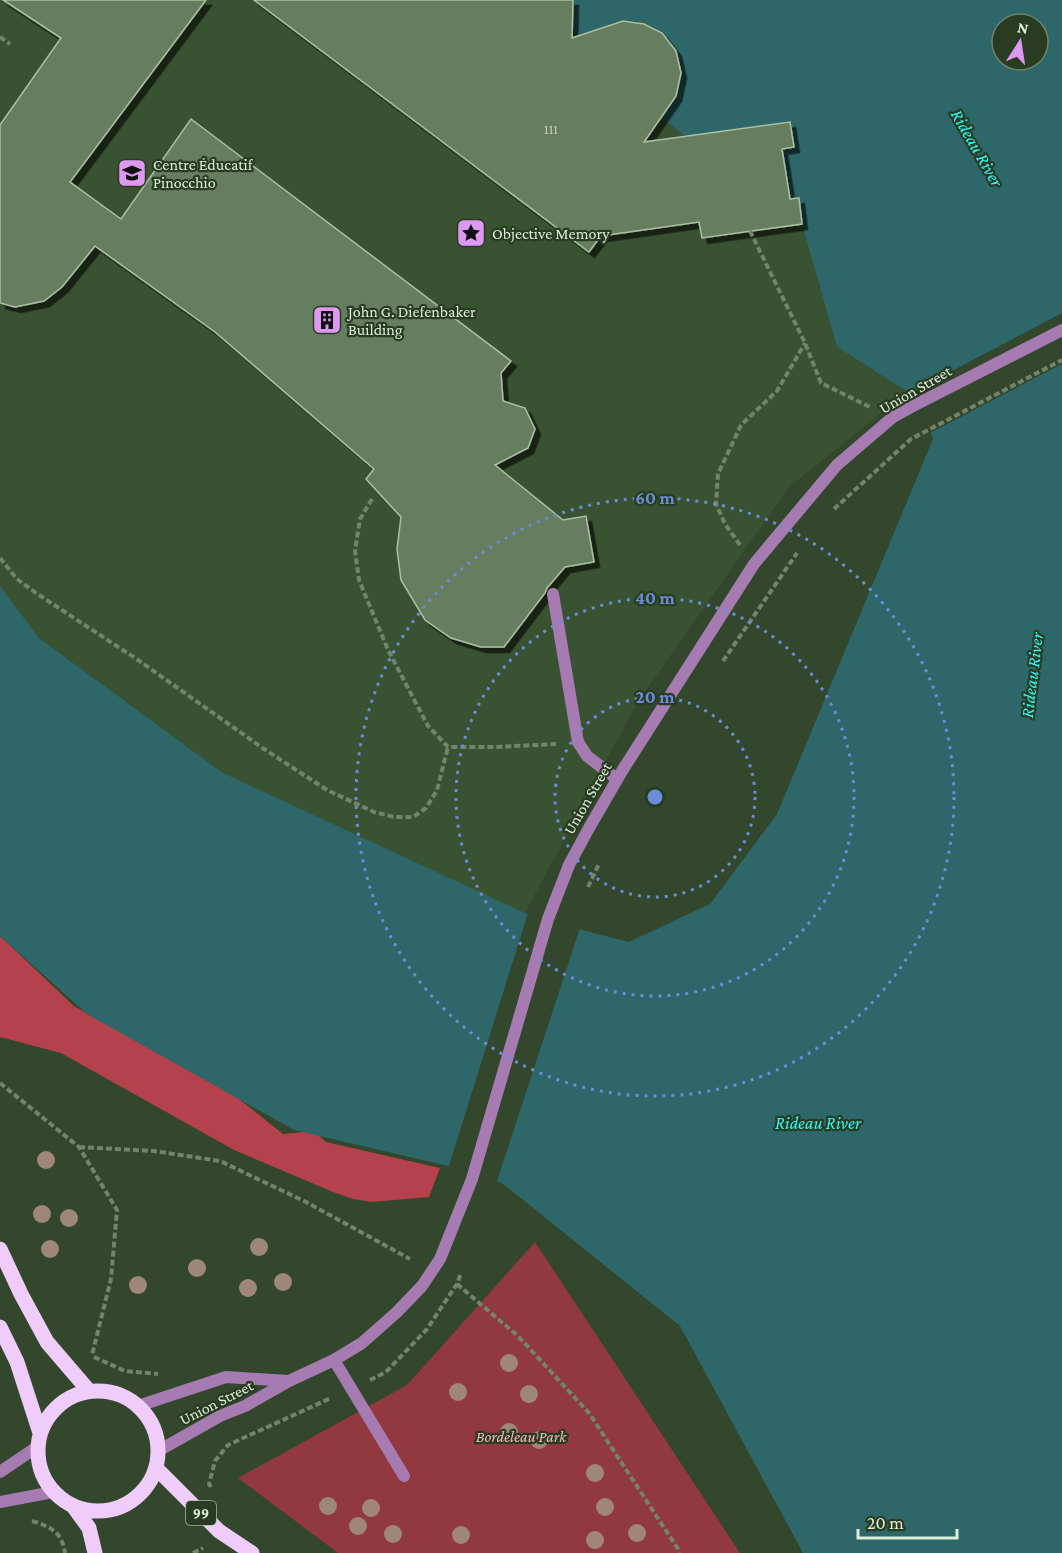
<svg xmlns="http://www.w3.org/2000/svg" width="1062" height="1553" font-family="'Crimson Pro',serif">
<defs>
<filter id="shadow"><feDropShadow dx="5.5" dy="5.5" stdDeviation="0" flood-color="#0009"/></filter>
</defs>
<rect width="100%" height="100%" fill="#32472b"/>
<!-- built -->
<path fill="#395231" d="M0 0H573V5L601 28 623 21 644 24 662 33 676 51 681 73 676 96 662 117 790 122 794 147 783 149 799 198 802 224 837 347 908 392 789 487 637 703 525 913 223 773 39 638 0 586Z"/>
<!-- green -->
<path fill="#92383f" d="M535 1242 740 1553H338L238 1478 407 1385Z"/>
<!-- forest -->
<path fill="#b5414c" d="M0 936 74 1006 234 1095 283 1134 314 1131 326 1142 440 1168 429 1197 372 1202 353 1199 333 1192 234 1150 61 1053 0 1037Z"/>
<!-- water -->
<path fill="#2e6769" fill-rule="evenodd" d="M573 0H1062V1553H803L680 1326 502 1183 448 1166 294 1130 87 1014 0 936V586L39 638 223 773 525 913 547 921 629 942 710 904 777 814 933 439 929 429 908 392 837 347 802 224 799 198 790 199 782 149 794 147 790 122 685 136 661 117C671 104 679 92 681 75 683 46 651 17 623 21 608 23 597 32 586 41L564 24 573 5ZM1002 24H1038V60H1002Z"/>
<!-- pier -->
<path fill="#32472b" d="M1062 313V364L930 433 908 394Z
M528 913 580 928 496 1184 448 1169Z"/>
<!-- building -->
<path fill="#667d5f" stroke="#a9c1a1" stroke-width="1.5" filter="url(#shadow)" d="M3 0H206L70 182 121 219 191 119 511 361 501 373 503 401 525 408 535 429 528 448 495 465 563 520 586 516 594 562 565 567 547 588 545 593 504 647H481L451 638 425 620 401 580 397 549 401 517 366 479 374 469 215 332 95 246 62 287 44 301 15 307 0 303V125L61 38Z
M254 0H573L572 38 623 21 644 24 662 33 676 51 681 73 676 96 644 142 790 122 794 147 782 149 790 199 799 198 802 224 702 238 699 222 601 236 589 252Z"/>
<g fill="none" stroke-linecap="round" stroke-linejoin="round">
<!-- path -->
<path stroke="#72846c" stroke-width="4" stroke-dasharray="6 3" stroke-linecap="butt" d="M0 37 10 44
M750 231 805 343 821 383 870 407
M372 499 360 519 355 551 359 580 388 650 428 726 448 747H497L556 744
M834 509 911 439 1062 360
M740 545 725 524 716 504 718 474 741 425 777 391 805 343
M0 558 17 579 36 593 138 660 264 749 327 790 374 812 394 817H413L426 808 437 790 448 747
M723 661 797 553
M588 887 599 864
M0 1083 79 1147 117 1210 111 1279 92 1355
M79 1147 154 1151 220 1161 306 1202 410 1259
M457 1284 518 1336 589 1413 678 1549 679 1553
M94 1357 125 1371 158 1374
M370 1380 386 1372 427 1329 457 1284 461 1273
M211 1487 209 1484 215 1461 228 1445 331 1398
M32 1521C51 1527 62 1532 65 1553
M193 1553 203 1548"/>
<!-- service -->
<path stroke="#a67bb2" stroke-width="12" d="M553 594 578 742 587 756 617 779
M334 1360 404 1476
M0 1472 37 1447
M0 1502 53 1492"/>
<!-- minor -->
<path stroke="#a67bb2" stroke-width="12" d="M138 1406 226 1377 288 1381
M158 1451 220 1416 245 1406 289 1381 334 1360 362 1343 397 1312 422 1286 440 1259 472 1179 548 919 569 865 589 828 622 771 754 564 837 465 893 417 913 406 1062 330"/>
<!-- primary -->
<path stroke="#efccf9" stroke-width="15" d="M0 1249 21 1294 47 1342 89 1391
M0 1327 17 1362 40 1433
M38 1451a60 60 0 1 1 120 0a60 60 0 1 1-120 0Z
M156 1468 219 1531 252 1553
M73 1506 89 1528 95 1553"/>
</g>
<!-- trees -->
<g fill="#9e8679">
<circle cx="46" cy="1160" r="9"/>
<circle cx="42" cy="1214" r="9"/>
<circle cx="69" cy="1218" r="9"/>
<circle cx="259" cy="1247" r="9"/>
<circle cx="50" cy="1249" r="9"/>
<circle cx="197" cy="1268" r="9"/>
<circle cx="283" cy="1282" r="9"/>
<circle cx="138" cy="1285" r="9"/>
<circle cx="248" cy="1288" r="9"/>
<circle cx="509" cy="1363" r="9"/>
<circle cx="458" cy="1392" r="9"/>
<circle cx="529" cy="1394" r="9"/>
<circle cx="509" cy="1432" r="9"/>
<circle cx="539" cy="1440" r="9"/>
<circle cx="595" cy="1473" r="9"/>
<circle cx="328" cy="1506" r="9"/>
<circle cx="605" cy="1507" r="9"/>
<circle cx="371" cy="1508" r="9"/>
<circle cx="358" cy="1526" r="9"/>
<circle cx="637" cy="1533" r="9"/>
<circle cx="393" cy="1534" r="9"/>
<circle cx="461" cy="1535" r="9"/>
<circle cx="595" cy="1540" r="9"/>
</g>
<!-- distance rings -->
<g fill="none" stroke="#6b8dd9" stroke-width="3" stroke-dasharray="3 6">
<circle cx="655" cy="797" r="100"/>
<circle cx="655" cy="797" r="199"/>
<circle cx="655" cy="797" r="299"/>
</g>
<!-- icons -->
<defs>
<g id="school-square" transform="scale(1.5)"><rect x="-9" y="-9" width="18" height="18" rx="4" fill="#de98f2" stroke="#283c21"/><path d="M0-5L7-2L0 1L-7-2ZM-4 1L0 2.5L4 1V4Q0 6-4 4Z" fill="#111"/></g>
<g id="sight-square" transform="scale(1.5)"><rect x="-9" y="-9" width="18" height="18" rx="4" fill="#de98f2" stroke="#283c21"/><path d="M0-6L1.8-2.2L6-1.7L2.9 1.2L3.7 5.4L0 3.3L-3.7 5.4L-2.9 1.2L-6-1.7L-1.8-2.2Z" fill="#111"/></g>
<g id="building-square" transform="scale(1.5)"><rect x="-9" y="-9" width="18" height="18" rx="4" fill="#de98f2" stroke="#283c21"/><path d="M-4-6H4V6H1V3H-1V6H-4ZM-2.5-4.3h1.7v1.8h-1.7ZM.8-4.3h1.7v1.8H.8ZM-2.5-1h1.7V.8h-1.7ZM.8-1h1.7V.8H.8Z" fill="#111"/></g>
</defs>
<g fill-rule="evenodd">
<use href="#school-square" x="132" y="173"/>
<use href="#sight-square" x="471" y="233"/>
<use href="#building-square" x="327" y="320"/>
</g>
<g text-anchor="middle" stroke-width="4.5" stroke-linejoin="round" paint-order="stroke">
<!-- number labels -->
<g font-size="14" fill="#c1d0bc">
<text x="551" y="134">111</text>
</g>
<!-- shield labels -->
<rect fill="#283c21" stroke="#a8b7a3" stroke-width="1.5" x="186" y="1501" width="30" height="24" rx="4.5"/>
<g font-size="15" font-weight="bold" fill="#dfecdb">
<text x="201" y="1518">99</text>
</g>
<!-- poi labels -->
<g font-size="16" fill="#dfecdb" stroke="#283c21" text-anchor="start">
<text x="153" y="170">Centre Éducatif<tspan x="153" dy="18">Pinocchio</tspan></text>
<text x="492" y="239">Objective Memory</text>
<text x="348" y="317">John G. Diefenbaker<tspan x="348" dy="18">Building</tspan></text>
</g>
<!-- street labels -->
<g font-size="16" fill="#dfecdb" stroke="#283c21">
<text transform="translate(915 389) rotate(-30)" y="6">Union Street</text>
<text transform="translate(587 798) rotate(-60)" y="6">Union Street</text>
<text transform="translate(216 1402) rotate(-27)" y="6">Union Street</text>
</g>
<!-- park labels -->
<g font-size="16" font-style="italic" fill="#f7b9b9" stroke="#283c21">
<text x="521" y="1442">Bordeleau Park</text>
</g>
<!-- water labels -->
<g font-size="18" font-style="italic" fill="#32f6fd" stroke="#283c21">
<text transform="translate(977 148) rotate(60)" y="6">Rideau River</text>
<text transform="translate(1032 675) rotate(-83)" y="6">Rideau River</text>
<text x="818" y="1129">Rideau River</text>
</g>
</g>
<circle cx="655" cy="797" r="9" fill="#6b8dd9" stroke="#283c21" stroke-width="3"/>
<g font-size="18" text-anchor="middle" font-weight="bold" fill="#6b8dd9" stroke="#283c21" stroke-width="4.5" stroke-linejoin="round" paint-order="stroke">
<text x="655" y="504">60 m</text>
<text x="655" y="604">40 m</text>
<text x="655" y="703">20 m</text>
</g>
<!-- north arrow -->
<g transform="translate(1020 42) rotate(12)"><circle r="28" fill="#283c21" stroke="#71826b" stroke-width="1.5"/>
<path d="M0-4.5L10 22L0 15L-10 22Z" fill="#de98f2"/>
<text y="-9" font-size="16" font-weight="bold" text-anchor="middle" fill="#dfecdb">N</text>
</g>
<!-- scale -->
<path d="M858 1529v9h99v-9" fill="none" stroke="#dfecdb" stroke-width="3"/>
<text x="867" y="1529" font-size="18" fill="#dfecdb" stroke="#283c21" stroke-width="4.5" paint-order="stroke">20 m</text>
</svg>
